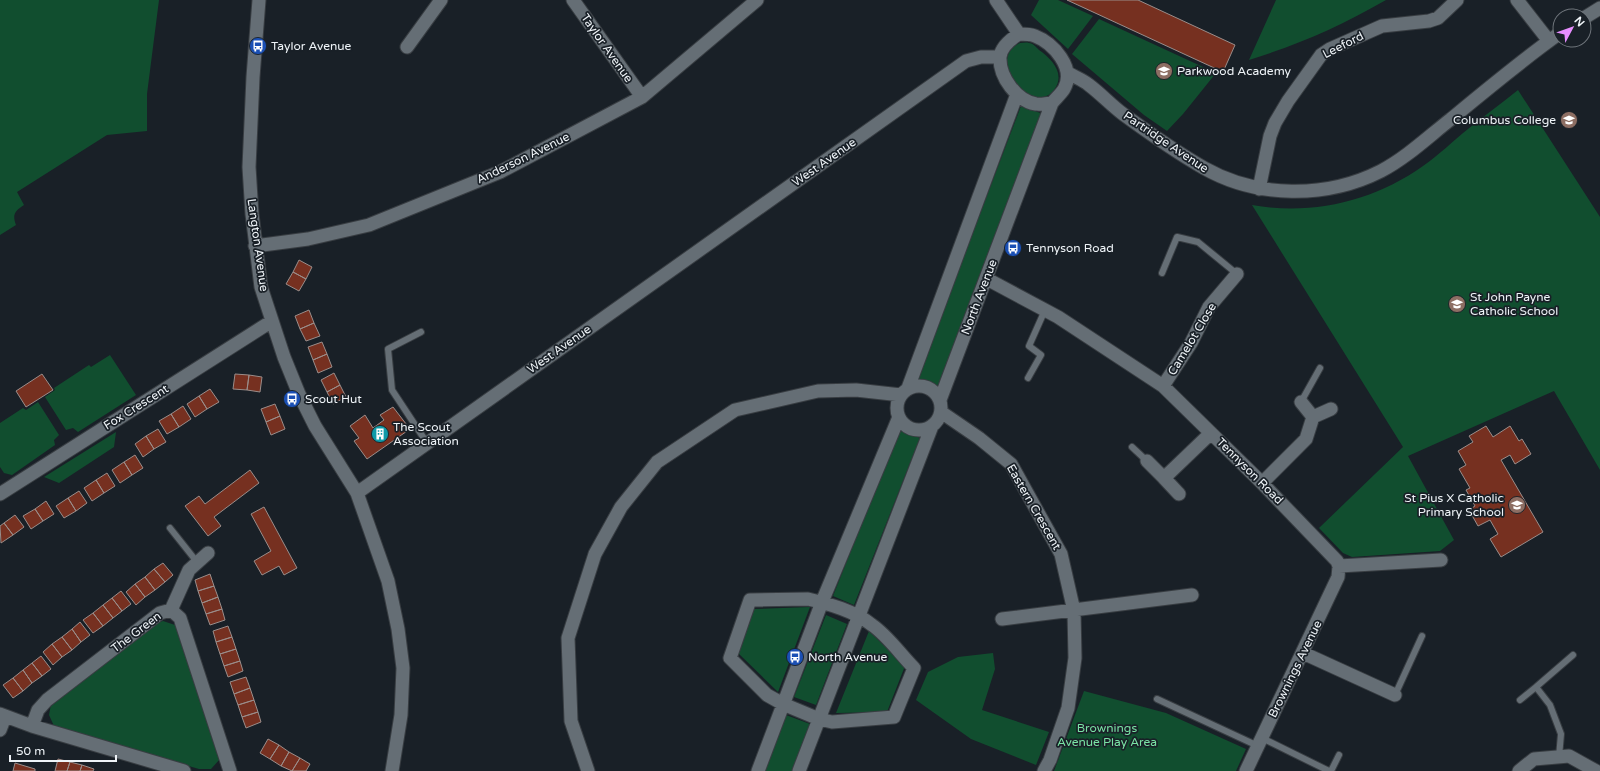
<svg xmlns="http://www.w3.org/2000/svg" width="1600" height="771" font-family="'Varela Round',sans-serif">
<rect width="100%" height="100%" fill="#192027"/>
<!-- green -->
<path fill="#114e2f" d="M0 0H159L147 94V131L107 135 17 192 24 205C15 211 12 214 16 225L0 235Z
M1039 0H1058L1093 16 1068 49 1031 15Z
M1276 0H1386C1339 27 1300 44 1249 60Z
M1099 19 1216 73 1183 114 1167 131 1144 115 1072 54Z
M1020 43C1023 43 1026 42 1029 43 1033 43 1036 47 1039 50 1052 59 1066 74 1054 90 1034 117 983 61 1020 43Z
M1518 90 1600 217V470L1554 391 1408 456 1454 540 1440 551 1352 557 1343 553 1319 528 1403 447 1252 205C1312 216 1374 201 1423 166 1439 155 1453 141 1468 129 1484 116 1502 103 1518 90Z
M1021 106 1043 114 939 387 917 379Z
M110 355 136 395 78 432 73 428 66 430 45 397 55 390 54 388 89 365 91 367Z
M38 402 59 435 54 440 55 445 12 475 4 473 0 467V423L23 408 26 410Z
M899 429 920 438 854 605 833 596Z
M116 432 114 447 59 483 44 477Z
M810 607 778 692 737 652 754 609Z
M826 615 847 624 816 705 794 697Z
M163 621 175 625 179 631 220 759 211 769H199L61 729 54 726 49 715 51 704 157 623Z
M869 631 905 666 887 712 836 713Z
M993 653 995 669 982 710 1049 732 1036 765 971 739 916 700 928 672 958 657Z
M1084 691 1166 713 1246 749 1236 771H1054Z
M786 715 810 724 792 771H765Z"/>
<!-- building -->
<path fill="#763020" stroke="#9a8d8a" d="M1067 0H1138L1235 45 1223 72Z
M299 260 312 267 306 279 293 272Z
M293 272 306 279 299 291 286 284Z
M309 310 314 323 300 329 295 316Z
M314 323 320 336 306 341 300 329Z
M322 342 327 354 313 360 308 347Z
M327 354 332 367 318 373 313 360Z
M334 373 340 385 327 392 321 380Z
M42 374 53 390 26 407 16 391Z
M235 374 249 375 247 390 233 389Z
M249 375 262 377 260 392 247 390Z
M340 385 346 397 333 404 327 392Z
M210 389 219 402 207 409 199 396Z
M199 396 207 409 195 417 187 404Z
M275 404 280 416 266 422 261 409Z
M183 406 191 419 179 427 171 414Z
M393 407 410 429 367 459 354 441 359 438 350 426 365 415 373 428 384 420 380 415Z
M171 414 179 427 167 434 159 421Z
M280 416 285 429 271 435 266 422Z
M1486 426 1493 437 1510 426 1519 441 1522 439 1531 454 1515 464 1510 455 1501 460 1543 532 1501 557 1490 539 1498 534 1490 520 1478 526 1469 510 1475 506 1466 490 1470 488 1459 469 1466 465 1458 451 1473 442 1469 436Z
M158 429 166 442 154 449 146 436Z
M146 436 154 449 143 457 135 444Z
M135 455 143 468 132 475 124 462Z
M124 462 132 475 120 483 112 470Z
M250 470 259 483 214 517 221 526 208 536 185 506 199 496 205 504Z
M107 473 115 486 104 493 96 480Z
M96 480 104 493 92 501 84 488Z
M79 491 87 503 76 511 68 498Z
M68 498 76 511 64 518 56 506Z
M46 501 54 514 43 521 35 509Z
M264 507 297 568 284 575 279 566 262 575 254 561 271 551 251 514Z
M35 509 43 521 31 529 23 516Z
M15 515 24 527 13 535 4 523Z
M4 523 13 535 1 543 0 526Z
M163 563 173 575 165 582 154 569Z
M154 569 165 582 155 590 145 577Z
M210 574 214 586 198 591 195 580Z
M145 577 155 590 145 597 135 584Z
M135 584 145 597 136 605 126 592Z
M214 586 218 597 202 603 198 591Z
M121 591 131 604 122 611 112 598Z
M218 597 222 609 206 614 202 603Z
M112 598 122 611 113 618 103 605Z
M103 605 113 618 103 626 93 613Z
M222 609 225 620 210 625 206 614Z
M93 613 103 626 93 633 83 620Z
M80 622 90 635 81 642 72 629Z
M228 626 232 637 216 642 213 631Z
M72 629 81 642 72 650 62 637Z
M62 637 72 650 62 657 52 644Z
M232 637 236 649 220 654 216 642Z
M52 644 62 657 53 665 43 652Z
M236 649 240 661 224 666 220 654Z
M41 656 51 669 42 676 32 663Z
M240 661 243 671 228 677 224 666Z
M32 663 42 676 32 683 23 670Z
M23 670 32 683 23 691 13 678Z
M246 677 250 688 234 694 230 682Z
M13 678 23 691 13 698 3 685Z
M250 688 254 700 238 705 234 694Z
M254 700 258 712 242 717 238 705Z
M258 712 261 722 246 728 242 717Z
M268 739 279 745 270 759 260 753Z
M279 745 289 752 281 766 270 759Z
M289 752 300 758 292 771 281 766Z
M300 758 310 764 306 771H292Z
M58 759 70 762 67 771H55Z
M70 762 82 765 80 771H67Z
M15 763 35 769V771H13Z
M82 765 94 769 93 771H80Z"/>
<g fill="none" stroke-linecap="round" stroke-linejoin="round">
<!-- service casing -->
<g stroke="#383d42" stroke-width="8">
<path id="service" d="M1162 273 1177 237 1198 242 1237 274
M421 332 388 349 392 390 427 443
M1028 378 1041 355 1029 346 1045 310
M1301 402 1320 368
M1132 447 1147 461
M170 528 197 562
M1395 695 1422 636
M1157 699 1258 746
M1520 700 1536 687
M1262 738 1329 771
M1559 757 1561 734 1550 705 1536 687 1573 655
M1331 771 1339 755"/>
</g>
<!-- minor casing -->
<g stroke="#383d42" stroke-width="15">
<path id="minor" d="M259 0 253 77 249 167 252 214 261 287 284 357 299 394 315 426 357 493 388 581 398 629 403 668 401 715 392 771
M573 0 642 97
M996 0 1019 34
M1517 0 1549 41
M1584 18 1600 8
M407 47 441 0
M1068 73C1075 77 1083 80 1089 85 1101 94 1111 105 1123 114 1149 133 1176 152 1204 168 1257 198 1326 199 1381 171 1406 158 1428 137 1451 119 1486 90 1522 60 1560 33
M1259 189 1270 136 1275 123 1288 101 1321 55 1330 49 1382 26 1429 21 1438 18 1457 0
M255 246 308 239 369 225 500 172 642 97 757 0
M987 279 1058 317 1163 386 1262 483 1337 561 1339 566 1338 577 1246 771
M897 408a22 22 0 1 1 44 0a22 22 0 1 1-44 0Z
M1163 386 1191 343 1209 307 1237 274
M908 388 1017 94
M940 400 1052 103C1055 99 1061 94 1064 89 1076 68 1053 43 1035 36 1030 34 1024 34 1019 34 1011 39 1001 47 1000 57 999 77 1017 101 1036 104 1041 105 1047 103 1052 103
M941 412 979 438 1011 464 1061 554 1074 611 1075 658 1068 708 1050 760 1044 771
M1313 417 1331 409
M1147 461 1164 478
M1262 483 1306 439 1313 417 1301 402
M357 493 966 61 981 57H1000
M0 494 272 321
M1179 494 1164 478 1211 433
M1339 566 1441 560
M808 599C829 604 855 611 872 625 888 636 900 654 914 668L894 717 832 722 819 719 783 704 767 695 730 658 750 600Z
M171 610 189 570 208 553
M1002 619 1192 595
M1303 653 1395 695
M0 714 32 726 184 771
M32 726 38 710 47 700 160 613 171 610 180 618 230 771
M0 730 5 717
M588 771 571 721 568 638 595 554 621 507 657 462 735 410 818 391 856 390 901 395
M758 771 822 602 899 417
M799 771 932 426
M1519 771 1534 759 1569 756 1596 771"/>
</g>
<!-- service -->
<use href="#service" stroke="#656e75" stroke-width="6"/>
<!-- minor -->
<use href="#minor" stroke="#656e75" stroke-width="13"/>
</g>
<!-- icons -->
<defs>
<g id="bus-disc" transform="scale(0.9)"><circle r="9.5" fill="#1a4fb4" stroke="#192027"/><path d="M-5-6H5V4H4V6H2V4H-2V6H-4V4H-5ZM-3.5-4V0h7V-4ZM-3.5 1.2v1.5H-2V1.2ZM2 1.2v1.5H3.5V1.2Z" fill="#fff"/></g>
<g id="school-disc" transform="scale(0.9)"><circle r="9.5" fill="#8d6e63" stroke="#192027"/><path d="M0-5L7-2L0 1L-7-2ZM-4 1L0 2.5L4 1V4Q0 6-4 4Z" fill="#fff"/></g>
<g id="building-disc" transform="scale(0.9)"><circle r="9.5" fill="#0f9aa8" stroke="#192027"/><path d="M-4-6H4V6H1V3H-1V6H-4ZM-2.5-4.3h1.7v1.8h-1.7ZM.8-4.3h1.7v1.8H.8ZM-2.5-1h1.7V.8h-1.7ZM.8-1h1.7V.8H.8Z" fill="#fff"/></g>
</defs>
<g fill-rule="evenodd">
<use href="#bus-disc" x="258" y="46"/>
<use href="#school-disc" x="1164" y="71"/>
<use href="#school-disc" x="1569" y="120"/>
<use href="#bus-disc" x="1013" y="248"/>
<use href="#school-disc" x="1457" y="304"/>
<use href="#bus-disc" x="292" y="399"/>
<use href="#building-disc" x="380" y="434"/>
<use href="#school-disc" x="1517" y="505"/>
<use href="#bus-disc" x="795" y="657"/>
</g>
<g text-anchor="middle" stroke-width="3.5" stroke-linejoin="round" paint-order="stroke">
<!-- street labels -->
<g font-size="12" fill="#eff4f8" stroke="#192027">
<text transform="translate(1343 45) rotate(-27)" y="4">Leeford</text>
<text transform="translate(607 48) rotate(55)" y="4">Taylor Avenue</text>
<text transform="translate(1166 142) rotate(34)" y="4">Partridge Avenue</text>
<text transform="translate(523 158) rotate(-26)" y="4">Anderson Avenue</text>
<text transform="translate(824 162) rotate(-35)" y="4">West Avenue</text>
<text transform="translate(258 245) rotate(82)" y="4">Langton Avenue</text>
<text transform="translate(979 297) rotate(-69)" y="4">North Avenue</text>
<text transform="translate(1192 339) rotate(-59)" y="4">Camelot Close</text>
<text transform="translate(559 349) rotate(-35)" y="4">West Avenue</text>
<text transform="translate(136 407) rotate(-32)" y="4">Fox Crescent</text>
<text transform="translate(1250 471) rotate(45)" y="4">Tennyson Road</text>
<text transform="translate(1034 507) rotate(60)" y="4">Eastern Crescent</text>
<text transform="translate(136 632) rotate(-37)" y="4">The Green</text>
<text transform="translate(1295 669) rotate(-64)" y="4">Brownings Avenue</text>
</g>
<!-- poi labels -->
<g font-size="12" fill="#eff4f8" stroke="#192027" text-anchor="start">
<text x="271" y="50">Taylor Avenue</text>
<text x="1177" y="75">Parkwood Academy</text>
<text x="1556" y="124" text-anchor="end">Columbus College</text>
<text x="1026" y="252">Tennyson Road</text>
<text x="1470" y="301">St John Payne<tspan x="1470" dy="14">Catholic School</tspan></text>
<text x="305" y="403">Scout Hut</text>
<text x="393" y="431">The Scout<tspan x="393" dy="14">Association</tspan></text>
<text x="1504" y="502" text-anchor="end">St Pius X Catholic<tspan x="1504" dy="14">Primary School</tspan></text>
<text x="808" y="661">North Avenue</text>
</g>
<!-- park labels -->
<g font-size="12" fill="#7ae3a5" stroke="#192027">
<text x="1107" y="732">Brownings<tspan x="1107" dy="14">Avenue Play Area</tspan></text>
</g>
</g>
<!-- north arrow -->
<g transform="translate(1572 28) rotate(49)"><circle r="19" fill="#192027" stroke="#6f757b"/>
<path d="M0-3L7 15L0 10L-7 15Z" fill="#e88eff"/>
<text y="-6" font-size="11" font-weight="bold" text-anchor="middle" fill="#eff4f8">N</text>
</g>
<!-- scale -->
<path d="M10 755v6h106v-6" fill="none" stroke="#eff4f8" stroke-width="2"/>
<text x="16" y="755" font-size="12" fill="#eff4f8" stroke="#192027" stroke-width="3" paint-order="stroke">50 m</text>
</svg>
